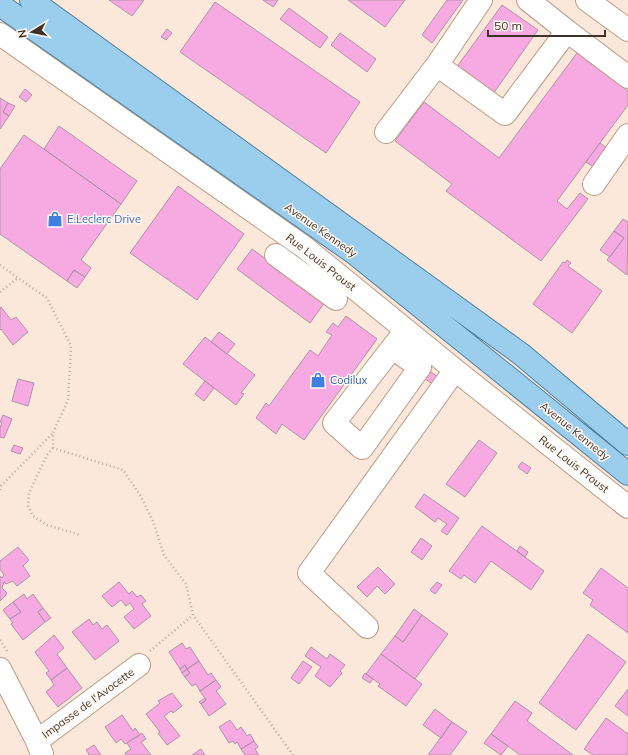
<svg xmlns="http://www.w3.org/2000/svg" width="628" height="755" font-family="Mulish,sans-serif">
<rect width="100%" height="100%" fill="#fce8da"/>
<!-- building -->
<path fill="#f7aae2" stroke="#b292a8" d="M109 0H144L132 16Z
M263 0H278L273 7Z
M348 0H405L385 27Z
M447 0H463L432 43 422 35Z
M215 2 360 102 326 153 180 52Z
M502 5 538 30 493 94 456 68Z
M289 8 328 37 320 48 280 19Z
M167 29 172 33 166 40 161 37Z
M340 33 376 59 367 72 331 45Z
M577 53 628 91V105L557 201 567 209 580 193 588 199 541 261 446 191 452 184 395 141 424 102 499 158Z
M25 89 32 95 26 102 19 97Z
M0 98 8 103 3 112 9 116 0 129Z
M8 103 15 106 9 116 3 112Z
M59 126 137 181 121 204 44 149Z
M24 135 121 204 81 260 91 268 85 277 74 270 67 281 0 234V169Z
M600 143 611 151 598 170 586 162Z
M178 186 244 234 197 300 130 253Z
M623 219 628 222 627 275 607 260 624 238 614 231Z
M614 231 624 238 610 257 600 250Z
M252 249 325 302 310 323 237 269Z
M567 260 571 263 568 266 602 291 572 333 533 304 563 262 565 263Z
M74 270 85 277 77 288 67 281Z
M1 307 11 320 16 317 28 332 13 345 1 329 0 330V308Z
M346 316 377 339 304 440 282 424 276 434 256 418 266 403 269 406 310 350 318 356 332 335 326 332 333 323 338 327Z
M219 332 235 344 227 354 211 342Z
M205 337 255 375 241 393 244 394 236 405 183 364Z
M427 369 439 378 434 385 421 376Z
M18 379 34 383 28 406 12 401Z
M205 381 214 388 204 401 195 394Z
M3 415 12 419 4 438 0 437V428L2 422H0Z
M479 440 497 453 465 497 446 484Z
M14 445 23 448 20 454 11 451Z
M522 462 531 468 527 474 518 467Z
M424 494 459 518 447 535 441 531 447 524 438 518 435 522 415 507Z
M482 526 544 571 531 590 491 561 475 583 464 575 461 579 449 571Z
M421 538 432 546 422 560 411 552Z
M520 546 528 552 525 557 517 551Z
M18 547 29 560 23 566 30 576 17 586 13 581 6 584 4 582 2 588 7 593 5 596 0 601V576L2 578 4 575 0 569V561Z
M378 567 395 584 385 594 377 586 367 597 357 587Z
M601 568 628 588V633L590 605 593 600 583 593Z
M119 582 129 594 132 591 137 597 141 595 146 601 142 604 151 616 134 629 124 617 134 609 130 603 126 606 121 600 112 607 102 596Z
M437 582 442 585 435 594 430 590Z
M24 594 27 599 33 594 43 608 38 612 45 622 23 640 11 624 13 623 10 619 21 612 13 602Z
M13 602 21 612 10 619 3 610Z
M43 608 51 618 45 622 38 612Z
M414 609 422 615 403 642 395 636Z
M422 615 448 634 415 679 381 654 395 636 403 642Z
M89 619 93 625 97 622 102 629 107 625 119 641 95 660 72 632Z
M588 634 626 662 576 730 539 703Z
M54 635 64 648 57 654 67 668 51 680 46 673 49 671 35 652Z
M182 643 186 649 190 647 199 661 187 669 185 665 180 669 169 652Z
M311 647 327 659 330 654 345 665 340 671 342 673 330 687 315 676 321 667 305 656Z
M381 654 422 684 406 706 378 686 380 684 366 674Z
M199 661 208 675 211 673 216 680 200 691 196 684 192 686 185 677 190 673 187 669Z
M303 661 312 667 299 684 291 678Z
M185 665 187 669 182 673 180 669Z
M67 668 82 688 58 707 46 692 54 685 51 680Z
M187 669 190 673 185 677 182 673Z
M365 673 373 679 370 683 362 678Z
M216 680 221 687 216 691 226 704 209 716 201 704 206 700 200 691Z
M628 689V716L615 706Z
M172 693 182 706 173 713 171 711 164 716 180 736 167 745 158 733 160 732 146 714 160 703 158 701Z
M205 698 206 700 201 704 199 702Z
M515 701 532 713 527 721 573 755H520L491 734Z
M435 709 452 722 441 738 423 725Z
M122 715 133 731 135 728 140 735 125 744 121 739 116 743 105 727Z
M606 718 628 734V755H593L584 749Z
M230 720 237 730 241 727 247 736 250 734 254 741 241 749 237 742 235 744 233 741 229 743 219 727Z
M452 722 467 732 450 755H428Z
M142 733 146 739 141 742 151 755H126L125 753 131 749 127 743Z
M491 734 508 746 501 755 484 743Z
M254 741 258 747 255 749 259 755H245L241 749Z
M94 745 101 755H88L89 754 86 750Z
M201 749 205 755H192Z"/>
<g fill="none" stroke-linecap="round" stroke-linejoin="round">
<!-- minor casing -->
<g stroke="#bb9b85" stroke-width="24">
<path id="minor" d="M587 0 628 30
M567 31 628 77
M0 34 304 247 455 370 628 507
M437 65 505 114 567 31 528 0
M386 132 437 65 481 0
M594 184 628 135
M276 255 336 299
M392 348 420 367 362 448 334 423 406 330
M367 627 309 573 455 370
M0 669 37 741 42 754
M37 741 139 665"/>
</g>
<!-- major casing -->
<g stroke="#5082a0" stroke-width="24">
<path id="major" d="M31 0 521 354 628 444
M0 5 354 253 628 474"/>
</g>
<!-- path -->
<path stroke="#bba99d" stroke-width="2.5" stroke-dasharray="1 3" stroke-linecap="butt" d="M0 265 18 278 47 298 71 346 68 400 53 433V448L123 470 140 495 153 521 164 555 186 584 193 615 293 755
M0 292 18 278
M53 448 47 455 29 493 28 506 33 516 47 525 80 535
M0 490 1 486 53 433
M0 640 7 651
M150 651 193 615"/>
<!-- minor -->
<use href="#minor" stroke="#fff" stroke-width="22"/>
<!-- major -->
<use href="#major" stroke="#9bceec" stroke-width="22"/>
</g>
<!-- icons -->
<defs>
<g id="shop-bare" transform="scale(1.2)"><path d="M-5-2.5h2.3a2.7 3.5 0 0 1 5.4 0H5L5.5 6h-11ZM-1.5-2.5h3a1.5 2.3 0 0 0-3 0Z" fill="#3f7fe0" stroke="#fff8f3" stroke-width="2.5" paint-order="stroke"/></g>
</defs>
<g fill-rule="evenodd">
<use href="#shop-bare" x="55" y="219"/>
<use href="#shop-bare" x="318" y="380"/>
</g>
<g text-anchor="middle" stroke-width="3" stroke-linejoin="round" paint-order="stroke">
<!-- shop labels -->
<g font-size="11" fill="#366cbe" stroke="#fff8f3" text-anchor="start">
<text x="67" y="223">E.Leclerc Drive</text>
<text x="330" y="384">Codilux</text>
</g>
<!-- street labels -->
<g font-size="11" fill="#3f3229" stroke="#fff8f3">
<text transform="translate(321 230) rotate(35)" y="4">Avenue Kennedy</text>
<text transform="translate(321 262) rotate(38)" y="4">Rue Louis Proust</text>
<text transform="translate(575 431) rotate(39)" y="4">Avenue Kennedy</text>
<text transform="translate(574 464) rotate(38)" y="4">Rue Louis Proust</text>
<text transform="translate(88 703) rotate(-36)" y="4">Impasse de l'Avocette</text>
</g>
</g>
<!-- north arrow -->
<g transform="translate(32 32) rotate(260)" stroke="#fff8f3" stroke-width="3" paint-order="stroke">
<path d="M0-3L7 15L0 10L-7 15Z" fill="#3f3229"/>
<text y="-6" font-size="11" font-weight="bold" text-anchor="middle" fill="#3f3229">N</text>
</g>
<!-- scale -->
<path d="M488 30v6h117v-6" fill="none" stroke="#3f3229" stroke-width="2"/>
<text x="494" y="30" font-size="12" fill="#3f3229" stroke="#fff8f3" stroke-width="3" paint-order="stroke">50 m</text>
</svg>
